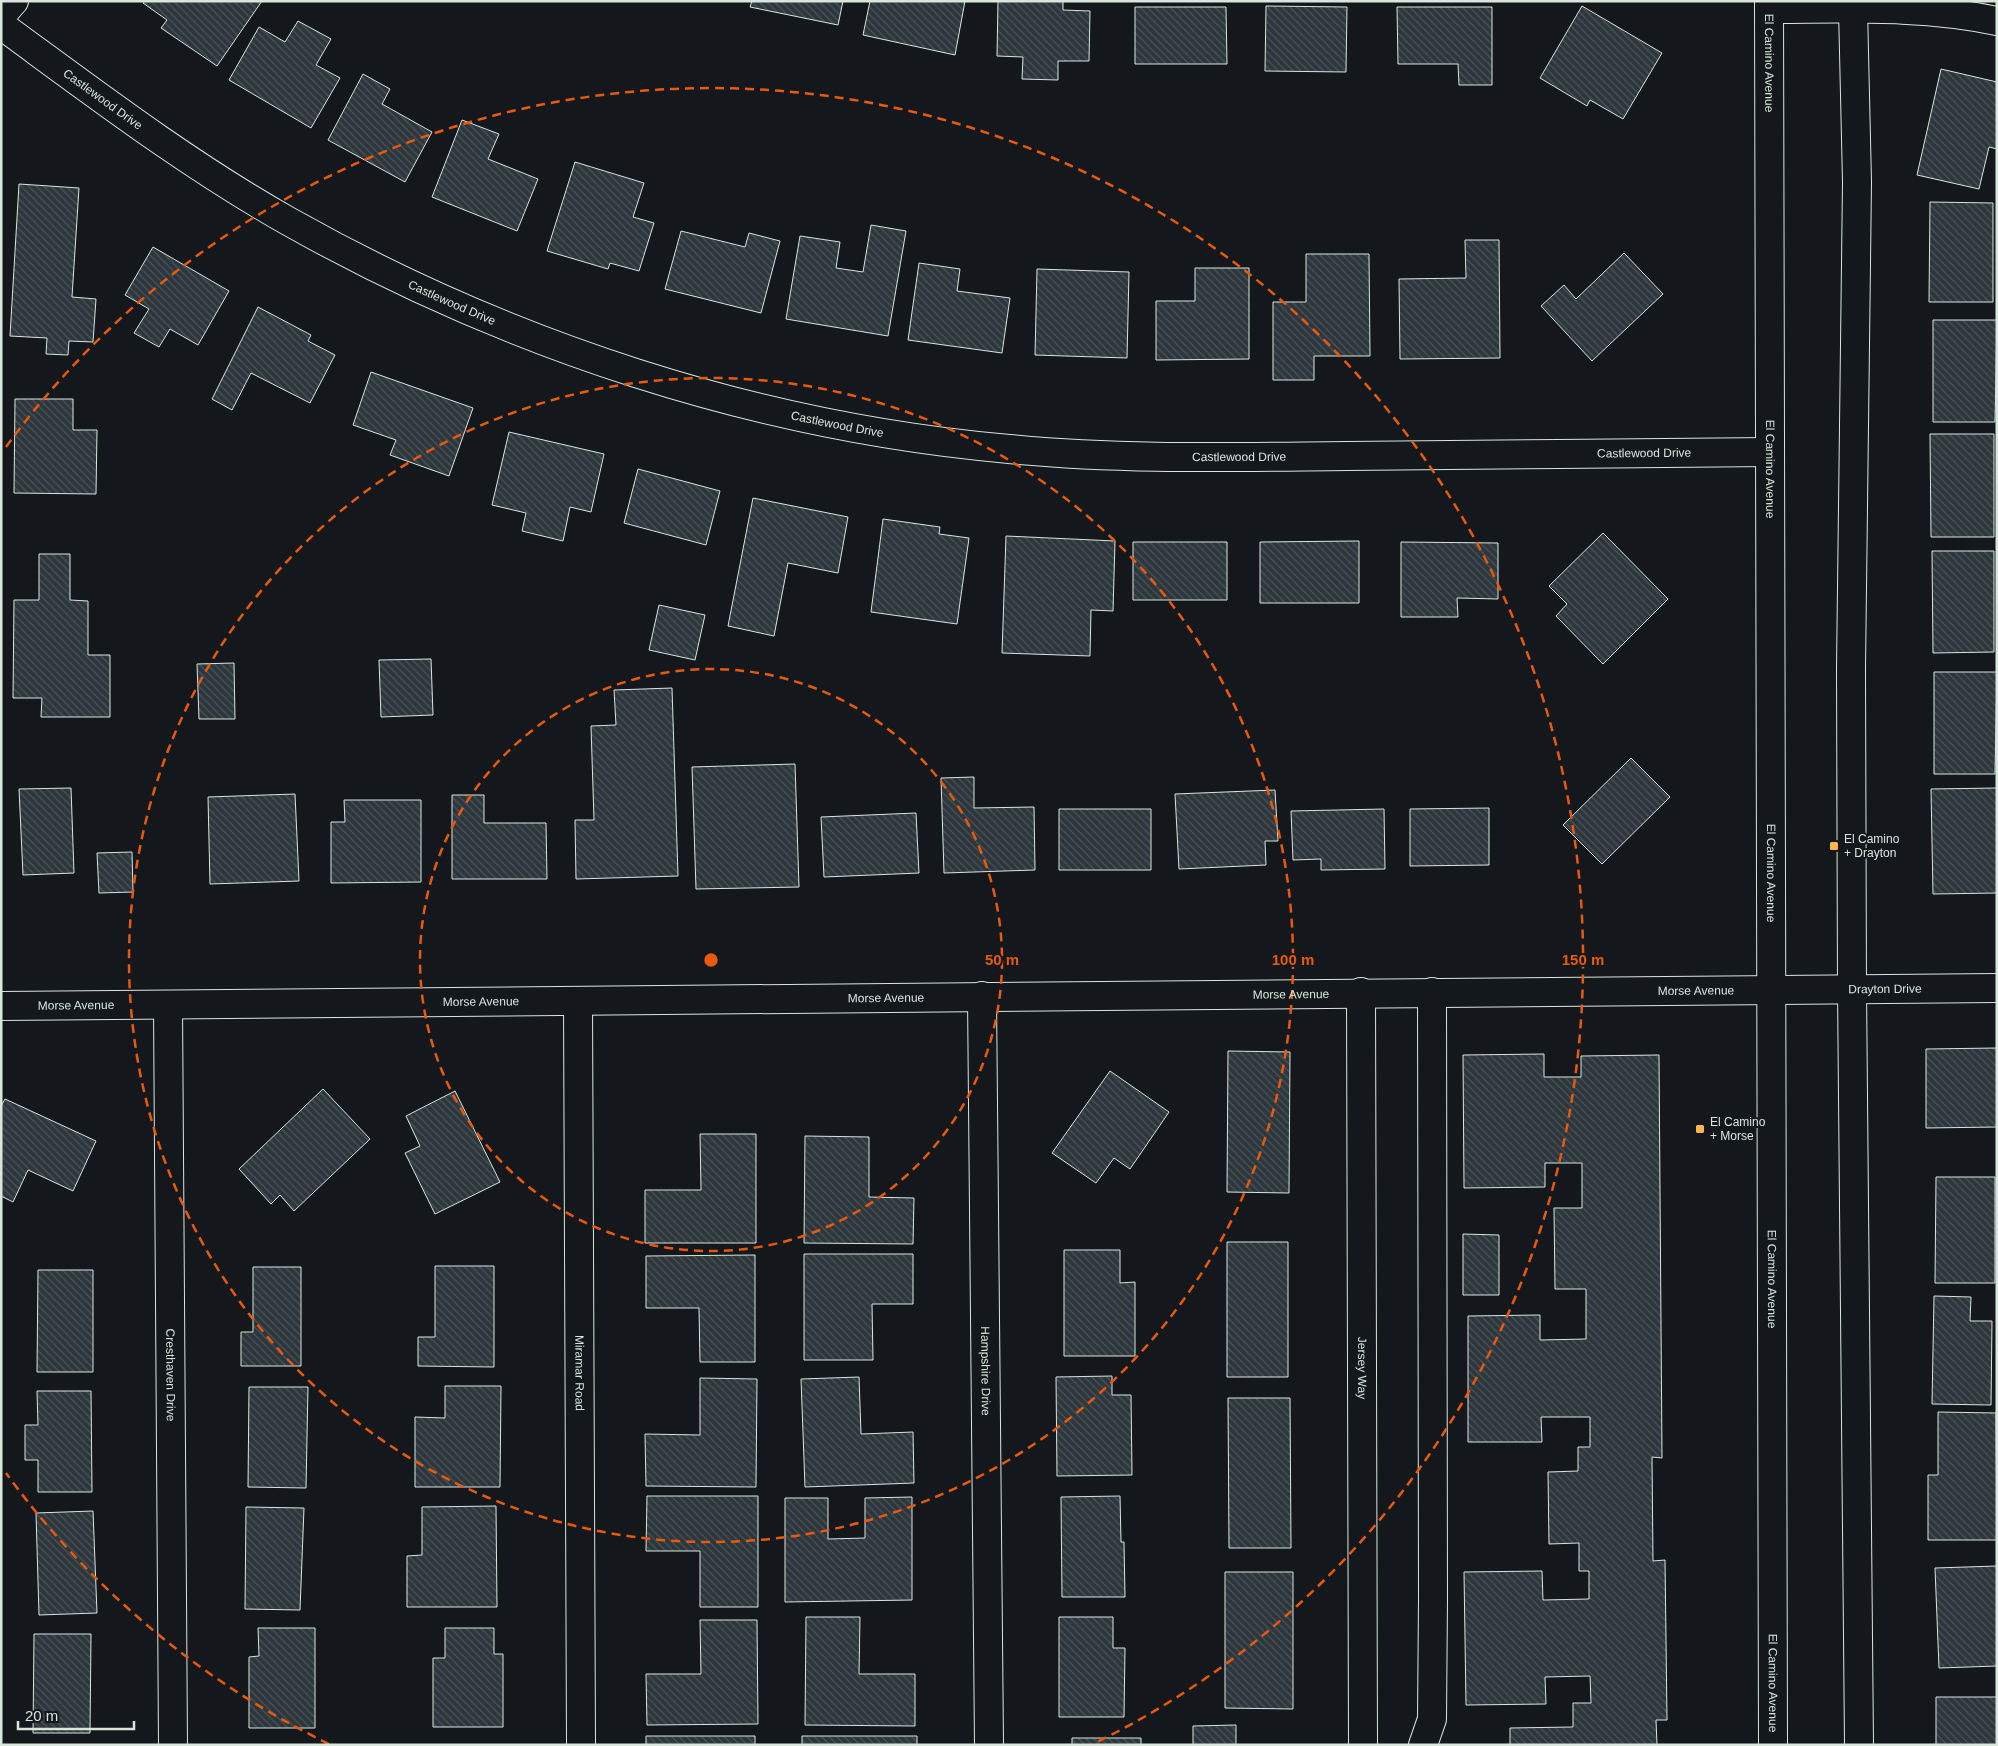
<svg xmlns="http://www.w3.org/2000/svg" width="1998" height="1746" font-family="Helvetica,sans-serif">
<defs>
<pattern id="building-back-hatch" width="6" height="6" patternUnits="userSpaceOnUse" patternTransform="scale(1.25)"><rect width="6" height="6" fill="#2c363c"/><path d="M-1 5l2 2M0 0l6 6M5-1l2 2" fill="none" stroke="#4a5358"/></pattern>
</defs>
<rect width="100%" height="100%" fill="#14181c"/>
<!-- building -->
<path fill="url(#building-back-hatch)" stroke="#d8e6dc" d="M144 1H262L217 66 161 28 167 20 143 3Z
M752 1H843L838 25 750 7Z
M870 1H965L955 55 863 35Z
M998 1H1063V10L1090 11 1089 61H1058V80L1022 79 1023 57 997 56Z
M1266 6 1347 7 1346 72 1265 71Z
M1582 6 1662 53 1623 119 1590 100 1587 106 1540 78Z
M1135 7H1226L1227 64H1135Z
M1397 7H1492V85H1459L1458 64H1398Z
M298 21 331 39 316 65 340 78 311 128 229 80 259 27 285 42Z
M1941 69 1997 82V149L1989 147 1979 189 1917 175Z
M363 74 390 89 382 104 432 132 405 182 328 140Z
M462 120 499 134 488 159 538 179 517 231 432 197Z
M575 162 644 183 633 217 654 223 639 271 610 263 608 269 547 251Z
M19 184 79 188 72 297 96 299 93 342 69 341 68 355 46 354 47 338 10 336Z
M1930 202 1993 203V302H1929Z
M871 225 906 231 888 336 786 319 800 236 840 242 836 268 863 272Z
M681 231 745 247 749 233 780 241 761 313 665 289Z
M1465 240H1499L1500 358 1400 359 1399 279 1466 278Z
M153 247 229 291 198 345 170 329 159 347 134 333 149 309 125 295Z
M1624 253 1663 294 1592 361 1541 306 1564 285 1576 299Z
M1306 254H1369L1370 356H1314V380H1273V302H1306Z
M919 263 960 269 957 291 1010 298 1002 353 908 340Z
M1195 268H1249V359L1156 360V301H1195Z
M1037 269 1129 272 1127 358 1035 355Z
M258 307 311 335 308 341 335 355 310 403 251 373 232 410 212 399Z
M1933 320H1997L1995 422H1933Z
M371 372 473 408 449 476 390 455 396 440 353 425Z
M15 399H73V430H97L96 494 14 493Z
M509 432 604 454 591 512 570 507 563 541 522 531 526 513 492 505Z
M1930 434H1994V537H1931Z
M638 469 720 491 706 545 624 523Z
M753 498 848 517 838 573 788 563 774 636 728 626Z
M883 519 940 527 939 534 969 538 957 624 871 612Z
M1603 533 1668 599 1603 664 1556 616 1567 604 1549 586Z
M1006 536 1115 541 1113 611 1091 610 1090 656 1002 653Z
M1359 541V603H1260V542Z
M1133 542H1227V600H1133Z
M1401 542 1498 543V599L1457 598 1458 617H1401Z
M1932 551H1994V652L1933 653Z
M39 554H70V600L88 601V655H110V717H41L42 698H13L14 600H39Z
M659 605 705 615 695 660 649 650Z
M431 659 433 715 381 717 379 660Z
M234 663 235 719H199L197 664Z
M1934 672H1997L1995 774H1934Z
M672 688 678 876 576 879 575 820H594L591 726 616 725 614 690Z
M1631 758 1670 797 1602 864 1563 825Z
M795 764 799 887 696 889 692 767Z
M974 777V808L1034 807 1035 870 944 873 941 778Z
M71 788 74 873 23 875 19 789Z
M1997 788V893L1933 894 1931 789Z
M1275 790 1278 841H1265L1266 865 1179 869 1175 794Z
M295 794 299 881 210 884 208 797Z
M452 795H484V823H546L547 879H452Z
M344 800H421V882L331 883V822H345Z
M1489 808V865L1410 866V809Z
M1059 809H1151V870H1059Z
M1384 809 1385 869 1321 870V859L1293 860 1291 811Z
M916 813 919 873 824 877 821 817Z
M132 852 133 892 99 893 97 853Z
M1997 1048V1127L1926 1128V1049Z
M1228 1051 1290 1052 1289 1193 1227 1192Z
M1544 1054V1077H1581V1056L1659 1055 1662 1458 1652 1457 1653 1561 1665 1560 1667 1720H1656L1657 1745H1510V1728L1573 1727V1703H1591L1590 1676 1545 1677 1546 1704 1466 1705 1464 1572 1542 1571 1543 1600 1589 1599V1571H1579V1543L1549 1544 1548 1472 1578 1471V1447H1590V1417H1541L1542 1442H1468V1316L1540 1315V1340L1586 1339V1289H1555L1554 1208H1582V1163H1545V1187L1464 1188 1463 1055Z
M1110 1071 1169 1112 1130 1169 1114 1158 1096 1183 1052 1153Z
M323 1089 370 1139 294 1211 280 1195 271 1204 239 1169Z
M455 1091 500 1182 435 1214 405 1153 420 1146 406 1116Z
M5 1099 96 1141 73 1191 28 1170 13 1202 1 1196V1106Z
M700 1134H756V1243H645V1190H701Z
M805 1136 869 1137V1197L914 1198 913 1244 804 1243Z
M1936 1177H1995V1283H1935Z
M1463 1234 1499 1235V1295H1463Z
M1227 1242H1288V1377H1227Z
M1064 1250H1120V1283L1135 1282V1356H1064Z
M804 1254H913V1304H872L873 1360H804Z
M755 1255V1362H700L699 1308H646V1256Z
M435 1266H494V1367L418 1366V1337H435Z
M253 1267H301V1366H241V1332H253Z
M38 1270H93V1372H37Z
M1934 1296 1971 1297 1970 1321H1992L1991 1405 1932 1404Z
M1112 1376V1395H1131L1132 1475 1057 1476 1056 1377Z
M859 1377 861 1434 913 1432 914 1483 805 1487 801 1379Z
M700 1378 757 1379 756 1487 646 1486 645 1434 700 1435Z
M445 1386H501L500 1487H415V1417L445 1418Z
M249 1387H308L306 1488 248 1487Z
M37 1391H91L92 1492H38V1460H25V1425H38Z
M1228 1398H1290L1291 1548H1229Z
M1938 1412 1996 1413 1997 1540H1928V1475H1938Z
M647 1496H758V1607H700V1551H646Z
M1120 1496 1121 1542H1124L1125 1597H1062L1061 1497Z
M912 1497V1600L785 1602V1498H828V1539L865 1538V1498Z
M496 1506 497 1607H407V1556L422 1555V1507Z
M246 1507 304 1508 300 1610 245 1609Z
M93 1511 97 1613 39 1615 36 1513Z
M1997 1566V1666L1939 1668 1935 1568Z
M1225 1572H1293V1709L1225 1708Z
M806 1617H860L859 1674H915V1726L805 1725Z
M1059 1617H1113V1648H1125L1124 1717H1059Z
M700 1620H757L758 1724 647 1725 646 1674H701Z
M258 1628H315V1728H249V1657L259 1656Z
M445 1628H494V1654H503V1727H433V1658H445Z
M34 1634H91L90 1733H33Z
M1936 1697H1997V1745H1936Z
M1236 1725V1745H1193V1726Z
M646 1736H755V1745H646Z
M802 1736H917V1745H802Z
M1072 1738H1141V1745H1072Z"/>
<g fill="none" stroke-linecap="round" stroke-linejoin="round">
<!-- minor casing -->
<g stroke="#d8e6dc" stroke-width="30">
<g id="minor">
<path d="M1769 9C1845 9 1922 5 1997 21"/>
<path d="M1853 9 1857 182 1851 669 1852 988 1859 1745"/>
<path d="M1 16 14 1"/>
<path id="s1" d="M1 25C94 93 187 164 288 221 508 345 757 427 1009 449 1122 460 1234 457 1347 456 1488 455 1629 453 1770 452"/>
<path id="s2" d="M1361 992 1363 1745"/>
<path id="s3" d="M982 996 989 1745"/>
<path id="s4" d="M578 1001 581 1745"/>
<path id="s5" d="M168 1005 173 1745"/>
<path id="s6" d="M1 1006 1997 988"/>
<path d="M1423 1745 1432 1719 1433 1599 1432 992"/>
</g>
</g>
<!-- major casing -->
<g stroke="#d8e6dc" stroke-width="30">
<g id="major">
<path id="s7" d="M1769 1 1773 1745"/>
</g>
</g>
<!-- minor -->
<use href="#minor" stroke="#14181c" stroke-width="28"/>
<!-- major -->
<use href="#major" stroke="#14181c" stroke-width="28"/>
</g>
<!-- distance rings -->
<g fill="none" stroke="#e8590c" stroke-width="2.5" stroke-dasharray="9 6">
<circle cx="711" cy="960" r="291"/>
<circle cx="711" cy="960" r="582"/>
<path d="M329 1744A872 872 0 0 1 6 1473M6 447A872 872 0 1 1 1093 1744"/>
</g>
<!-- markers -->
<g fill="#ffb74d" stroke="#14181c" stroke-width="2">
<rect x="1829" y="841" width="10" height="10" rx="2.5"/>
<rect x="1695" y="1124" width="10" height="10" rx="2.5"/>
</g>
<g text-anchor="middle" stroke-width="4" stroke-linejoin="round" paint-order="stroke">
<!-- street labels -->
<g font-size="12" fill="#d8e6dc" stroke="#14181c">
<text dy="4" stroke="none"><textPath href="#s7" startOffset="62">El Camino Avenue</textPath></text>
<text dy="4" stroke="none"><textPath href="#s1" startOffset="126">Castlewood Drive</textPath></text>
<text dy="4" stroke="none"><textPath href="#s1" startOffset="531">Castlewood Drive</textPath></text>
<text dy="4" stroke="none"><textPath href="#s1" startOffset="936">Castlewood Drive</textPath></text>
<text dy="4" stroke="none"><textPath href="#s1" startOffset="1745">Castlewood Drive</textPath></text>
<text dy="4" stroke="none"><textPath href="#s1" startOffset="1340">Castlewood Drive</textPath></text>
<text dy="4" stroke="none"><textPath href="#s7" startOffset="468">El Camino Avenue</textPath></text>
<text dy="4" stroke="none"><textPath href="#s7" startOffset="872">El Camino Avenue</textPath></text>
<text dy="4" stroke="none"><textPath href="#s6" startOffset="1884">Drayton Drive</textPath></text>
<text dy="4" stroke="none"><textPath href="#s6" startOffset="1695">Morse Avenue</textPath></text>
<text dy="4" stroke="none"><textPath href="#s6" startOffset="1290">Morse Avenue</textPath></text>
<text dy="4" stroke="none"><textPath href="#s6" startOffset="885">Morse Avenue</textPath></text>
<text dy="4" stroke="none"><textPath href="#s6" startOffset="480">Morse Avenue</textPath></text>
<text dy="4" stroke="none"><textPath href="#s6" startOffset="75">Morse Avenue</textPath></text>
<text dy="4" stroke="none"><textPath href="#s7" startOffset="1278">El Camino Avenue</textPath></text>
<text dy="4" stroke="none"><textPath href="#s2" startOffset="376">Jersey Way</textPath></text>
<text dy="4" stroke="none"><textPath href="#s3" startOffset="375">Hampshire Drive</textPath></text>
<text dy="4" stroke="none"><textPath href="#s4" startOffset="372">Miramar Road</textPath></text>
<text dy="4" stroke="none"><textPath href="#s5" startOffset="370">Cresthaven Drive</textPath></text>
<text dy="4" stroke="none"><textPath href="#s7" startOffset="1682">El Camino Avenue</textPath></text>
</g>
<!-- poi labels -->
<g font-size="12" fill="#d8e6dc" stroke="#14181c" text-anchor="start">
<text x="1844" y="843">El Camino<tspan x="1844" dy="14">+ Drayton</tspan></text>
<text x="1710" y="1126">El Camino<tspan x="1710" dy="14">+ Morse</tspan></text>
</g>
</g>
<circle cx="711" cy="960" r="8" fill="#e8590c" stroke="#14181c" stroke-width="2.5"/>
<g font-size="15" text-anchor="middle" font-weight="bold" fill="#e8590c" stroke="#14181c" stroke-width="4" stroke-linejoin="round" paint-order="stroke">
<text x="1002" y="965">50 m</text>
<text x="1293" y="965">100 m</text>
<text x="1583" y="965">150 m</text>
</g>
<!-- border -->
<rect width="1998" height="1746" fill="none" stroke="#d8e6dc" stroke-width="5"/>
<!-- scale -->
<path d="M18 1721v8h116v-8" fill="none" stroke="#d8e6dc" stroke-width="2.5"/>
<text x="25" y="1721" font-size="15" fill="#d8e6dc" stroke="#14181c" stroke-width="4" paint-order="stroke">20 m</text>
</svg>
